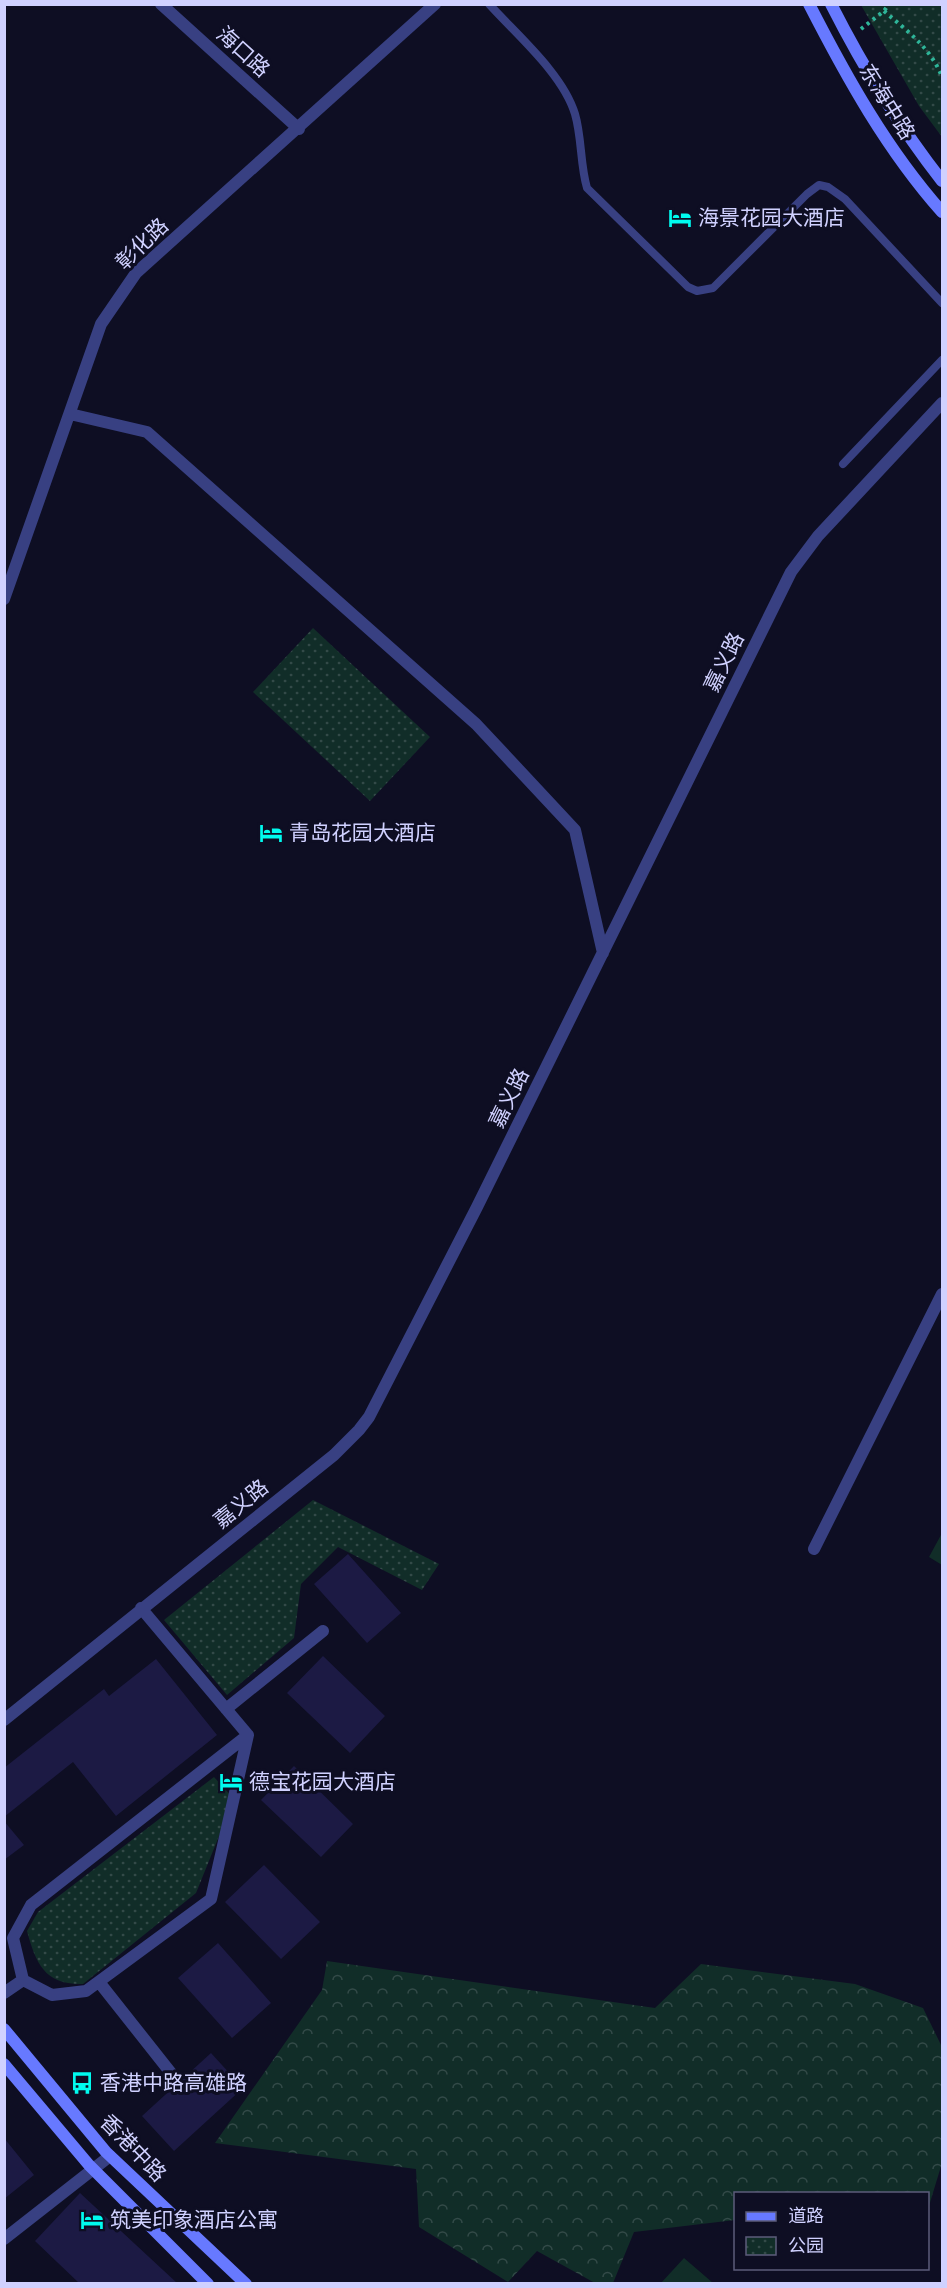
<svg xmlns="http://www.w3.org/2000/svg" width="947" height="2288" font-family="Montserrat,'Noto Sans SC',sans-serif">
<defs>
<pattern id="forest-crowns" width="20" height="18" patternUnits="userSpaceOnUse" patternTransform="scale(1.5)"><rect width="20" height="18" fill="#112d28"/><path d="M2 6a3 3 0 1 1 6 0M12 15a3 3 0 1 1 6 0" fill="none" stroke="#334a48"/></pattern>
<pattern id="park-dots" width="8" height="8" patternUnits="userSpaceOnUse" patternTransform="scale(1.5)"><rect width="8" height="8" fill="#112d28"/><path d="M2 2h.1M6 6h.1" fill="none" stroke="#334a48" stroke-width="1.8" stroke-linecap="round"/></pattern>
</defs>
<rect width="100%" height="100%" fill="#0e0e23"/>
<!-- forest -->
<path fill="url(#forest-crowns)" d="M327 1961 655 2008 701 1964 855 1984 923 2008 942 2047V2163L928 2209V2194H736L735 2220 634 2232 613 2283H595L537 2251 508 2282 419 2227 416 2169 215 2143 322 1990Z"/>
<!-- park -->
<path fill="url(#park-dots)" d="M861 5H942V137L919 106Z
M313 628 430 737 370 801 253 692Z
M313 1500 439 1564 422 1590 338 1547 301 1584 294 1638 227 1695 164 1620Z
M214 1777 234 1799 196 1893 83 1984C45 1985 36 1964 27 1931L38 1912Z"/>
<!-- garden -->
<path fill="#112d28" d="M942 1533V1565L929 1557Z
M684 2258 713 2283H661Z"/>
<!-- building -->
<path fill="#1c1a44" d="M348 1554 401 1613 367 1643 314 1584Z
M323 1656 385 1716 350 1753 287 1693Z
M156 1659 217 1735 116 1816 73 1762 4 1817V1768L104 1689 109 1696Z
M294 1766 353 1824 321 1857 261 1800Z
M4 1821 24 1845 4 1860Z
M264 1865 320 1922 281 1959 225 1902Z
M218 1943 271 2003 232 2038 178 1978Z
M211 2053 243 2088 174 2151 142 2116Z
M4 2138 34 2175 4 2199Z
M80 2193 177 2283H79L35 2241Z"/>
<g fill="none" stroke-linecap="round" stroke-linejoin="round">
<!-- path -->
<path stroke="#2eb599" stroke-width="4" stroke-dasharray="3 4.5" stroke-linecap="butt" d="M884 11C907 31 931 48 942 77
M861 29 884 11 889 4"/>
<!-- lane -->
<path stroke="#384082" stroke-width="8" d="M489 4C517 35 563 74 575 114 582 138 580 164 587 188L688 287 697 291 713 288 807 194 819 185 828 187 845 199 942 303
M843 464 942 360"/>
<!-- street -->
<path stroke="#384082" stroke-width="12" d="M161 4 299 129
M70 414 147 432 476 724 575 830 603 953
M4 599 101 324 136 273 435 4
M814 1549 942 1294
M226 1709 323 1631
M4 1720 334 1455 359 1430 369 1417 477 1207 791 572 818 536 942 403
M23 1980 13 1938 31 1905 248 1735
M99 1982 171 2073
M4 1993 23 1980 52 1995 86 1991 211 1899 248 1735 141 1608
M4 2239 110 2156"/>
<!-- secondary -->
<path stroke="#6779ff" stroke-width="12" d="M809 4C847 78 887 150 942 212
M831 4C863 67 899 126 942 181
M4 2029 106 2152 246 2284
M4 2064 89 2165 208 2284"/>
</g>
<!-- icons -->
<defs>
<g id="hotel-bare" transform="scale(1.8)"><path d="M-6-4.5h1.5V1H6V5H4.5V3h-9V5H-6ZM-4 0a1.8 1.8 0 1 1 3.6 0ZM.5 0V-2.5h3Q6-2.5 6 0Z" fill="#00fbef" stroke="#0e0e23" stroke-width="2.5" paint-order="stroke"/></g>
<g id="bus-bare" transform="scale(1.8)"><path d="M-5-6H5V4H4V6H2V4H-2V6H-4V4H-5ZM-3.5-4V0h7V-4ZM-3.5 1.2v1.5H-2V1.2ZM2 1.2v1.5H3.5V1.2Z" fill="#00fbef" stroke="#0e0e23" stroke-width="2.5" paint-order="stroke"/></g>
</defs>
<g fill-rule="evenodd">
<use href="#hotel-bare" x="680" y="218"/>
<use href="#hotel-bare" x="271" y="833"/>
<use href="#hotel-bare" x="231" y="1782"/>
<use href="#bus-bare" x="82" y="2083"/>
<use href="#hotel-bare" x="92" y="2220"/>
</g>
<g text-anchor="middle" stroke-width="6" stroke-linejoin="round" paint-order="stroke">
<!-- street labels -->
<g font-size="21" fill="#d0d1ff" stroke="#0e0e23">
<text transform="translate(243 52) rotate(42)" y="7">海口路</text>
<text transform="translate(887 102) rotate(58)" y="7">东海中路</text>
<text transform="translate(142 244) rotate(-44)" y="7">彰化路</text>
<text transform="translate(724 662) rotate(-64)" y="7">嘉义路</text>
<text transform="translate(509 1098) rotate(-64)" y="7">嘉义路</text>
<text transform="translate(241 1504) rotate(-39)" y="7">嘉义路</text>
<text transform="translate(133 2148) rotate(46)" y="7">香港中路</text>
</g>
<!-- poi labels -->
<g font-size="21" fill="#d0d1ff" stroke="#0e0e23" text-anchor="start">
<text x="698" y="225">海景花园大酒店</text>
<text x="289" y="840">青岛花园大酒店</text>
<text x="249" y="1789">德宝花园大酒店</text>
<text x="100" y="2090">香港中路高雄路</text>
<text x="110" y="2227">筑美印象酒店公寓</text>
</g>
</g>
<!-- border -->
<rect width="947" height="2288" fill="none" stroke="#d0d1ff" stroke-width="12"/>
<!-- legend -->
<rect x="734" y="2192" width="195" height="78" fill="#0e0e23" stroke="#5c5c7b" stroke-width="1.5"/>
<rect x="746" y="2212" width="30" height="9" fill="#6779ff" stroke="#5c5c7b" stroke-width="1.5"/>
<text x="788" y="2222" font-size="18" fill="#d0d1ff">道路</text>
<rect x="746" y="2237" width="30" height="18" fill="url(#park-dots)" stroke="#5c5c7b" stroke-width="1.5"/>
<text x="788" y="2252" font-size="18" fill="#d0d1ff">公园</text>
</svg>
